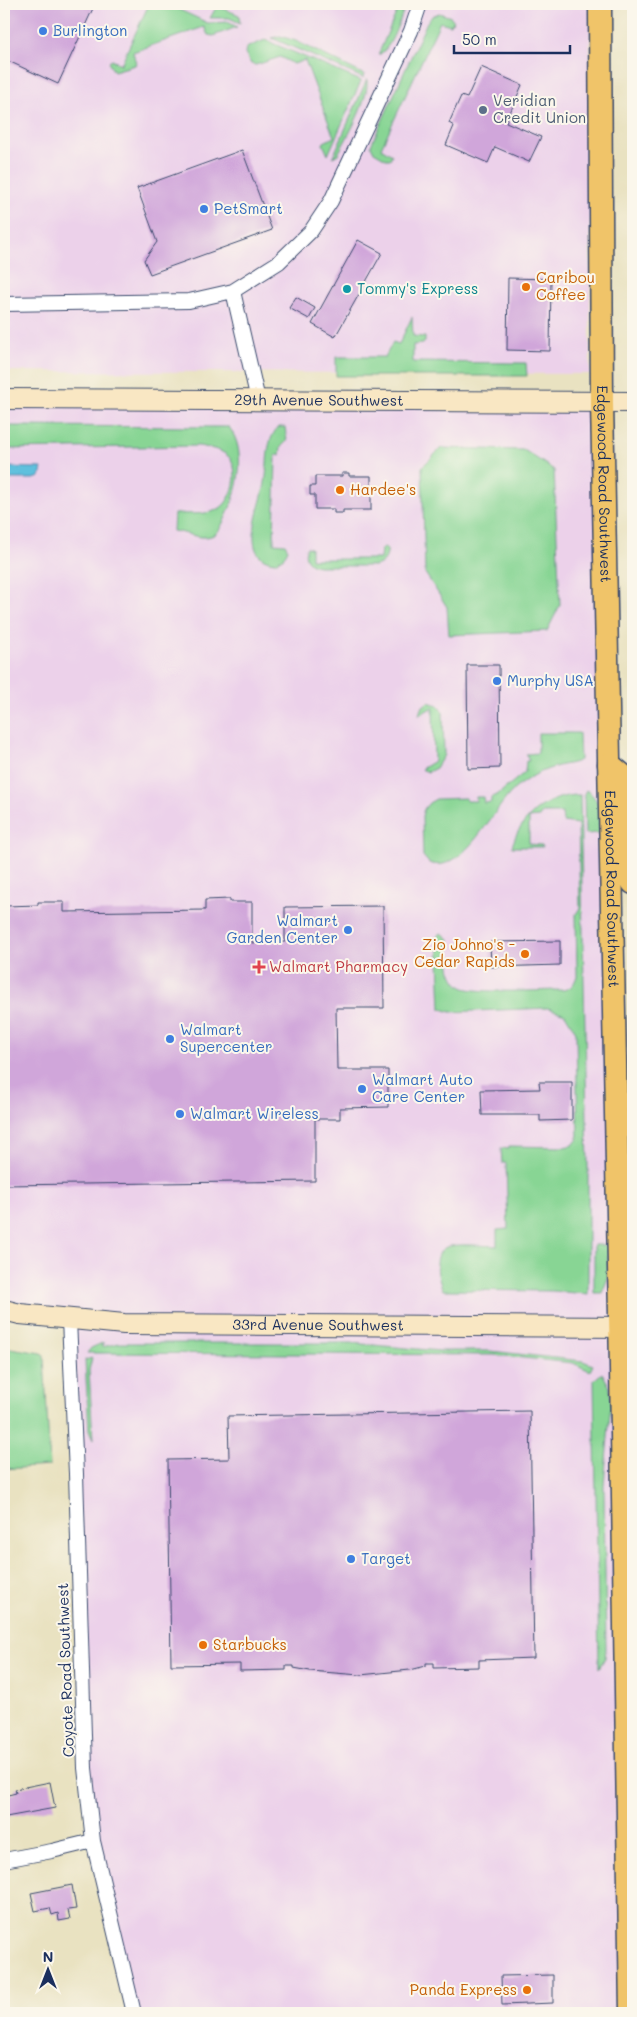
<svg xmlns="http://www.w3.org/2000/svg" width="637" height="2017" font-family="Mali,sans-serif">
<rect width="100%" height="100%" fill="#fbf7ec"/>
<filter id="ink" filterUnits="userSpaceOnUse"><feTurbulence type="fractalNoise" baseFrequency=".02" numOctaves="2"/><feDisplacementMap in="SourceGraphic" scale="10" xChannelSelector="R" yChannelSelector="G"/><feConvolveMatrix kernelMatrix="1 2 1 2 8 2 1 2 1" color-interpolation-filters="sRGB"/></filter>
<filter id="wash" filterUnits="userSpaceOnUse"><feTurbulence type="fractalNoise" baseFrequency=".0096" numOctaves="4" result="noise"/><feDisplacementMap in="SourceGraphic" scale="20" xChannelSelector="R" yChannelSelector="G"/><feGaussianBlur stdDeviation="1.12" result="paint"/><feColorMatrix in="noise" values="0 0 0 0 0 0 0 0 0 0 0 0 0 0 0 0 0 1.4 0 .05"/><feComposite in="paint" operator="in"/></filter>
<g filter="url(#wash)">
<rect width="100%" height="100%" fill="#e9e2c1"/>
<!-- built -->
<path fill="#ecd1ea" d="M4 4H590V374L4 371Z
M4 399 602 402 631 2013H134L93 1841 69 1320 4 1310Z"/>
<!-- green -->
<path fill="#88d594" stroke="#528279" d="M149 4H167L208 23 228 22 237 27 213 36 208 35 204 27 133 52 136 63 135 65 114 71 110 66 109 62 112 60 121 64Z
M400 4H406C401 16 391 51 378 55Z
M217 6 239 15 240 23 229 18H210Z
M439 13 451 17 454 21 450 25 440 22 381 148 392 155 390 159H386L374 152 371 146 372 143 427 22 432 16Z
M280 36 296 41 365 75 363 78 272 38Z
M265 40 361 81 328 155 323 144 324 142 334 137 305 60 294 64 280 57 256 65 251 64 245 53 246 48Z
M367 79C369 100 348 136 338 154L333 157Z
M412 317 413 336 425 337V342L423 344 413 345V362L526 363 527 376H336V357H385L393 342 399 344Z
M4 426 229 427C248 452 238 493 225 519 221 526 219 534 211 536 200 540 185 532 173 531L174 514C188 513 208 516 220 508 234 499 241 468 228 456 220 449 209 448 199 446L4 449Z
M278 427H285L287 441 281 447 280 455H276L274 543 285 544 288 549 284 557 276 562C236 560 262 504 265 483 269 462 264 444 278 427Z
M441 448 524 450 554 470 560 605 547 631 449 635 447 607 425 573 422 467Z
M307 547 311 548V559H380L381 549 384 547 387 549C388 558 383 564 375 566H319C309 565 302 558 307 547Z
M428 702 438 705 443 712 444 755 436 768 428 772 421 769 434 761 433 707 419 715 421 708Z
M538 733H579L580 760C573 764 565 764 558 766 543 770 529 777 517 787 494 805 464 876 429 863L423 856 422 816 424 809 429 803 436 799 466 798V801H476V797H483L484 803 491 802V797L497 795 525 772 526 761H529L526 754 538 753Z
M586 790C602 800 601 816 602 833L585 834 584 794Z
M580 795 588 1167V1294L552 1291 443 1290C439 1281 437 1273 437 1263 437 1259 439 1252 443 1249 451 1242 485 1246 497 1246V1230L508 1229 506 1163H502L501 1148 509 1149V1146L564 1147 573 1145 578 1139 576 1032 565 1014 548 1008 451 1012 441 1009 438 935 442 933 449 939C449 951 448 968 454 978 455 981 459 985 462 987 473 994 545 990 563 990 572 988 574 984 577 976L576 914 580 908 578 824 563 822 562 813H542L539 817 529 818V844L542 845 543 847H512C519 818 549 794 580 795Z
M594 1245H608V1278L602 1293H594Z
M102 1343H104L101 1345 102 1347 119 1343H351L440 1351H490L583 1361 593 1365 590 1371 573 1363 494 1355 87 1353 91 1348Z
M4 1347 42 1353 44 1356 50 1466 4 1469Z
M92 1358 89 1370 93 1440 89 1431 85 1360Z
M602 1373 610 1387 611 1401 604 1485 606 1649 605 1658 599 1668 594 1380Z"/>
<!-- water -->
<path fill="#5fc0dd" stroke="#3d789e" d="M4 467 42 468 40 477 34 479H4Z"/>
<g id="blocks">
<!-- building -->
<path fill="#d0a6da" d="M4 4H95L58 84 4 59Z
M481 67 522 85 506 122 541 137 529 162 495 147 488 163 446 145 454 126 449 123 461 96 467 98Z
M242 150 272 230 150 274 144 260 157 242 137 188Z
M358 240 382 253 335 337 312 324Z
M508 278 551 279 550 351 507 350Z
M296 297 315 308 309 319 289 308Z
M342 473H349V476H371V510H343V513H334V509H315V495H310V486H315V476H342Z
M467 665H499L500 768 468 769Z
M230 899V902H252V943L285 942V907L383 906 384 1008H336L337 1070H388V1107L340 1108V1119H315V1181L4 1185V914H7L6 906 38 905V902H64V912L205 910V900Z
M560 941V965L491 967 490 942Z
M539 1082H572V1120L540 1121V1115H482L481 1090 540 1089Z
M530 1411 534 1658 479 1660V1667L434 1668V1663H426V1666L410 1670 360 1675 310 1671 294 1668V1666H286V1670L240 1671V1664L171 1665 168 1460 229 1459 228 1416Z
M50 1782 55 1808 6 1817 4 1796 16 1793 15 1789Z
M72 1885 76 1909 68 1910 70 1919 59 1921 58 1913 52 1915 50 1908 35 1911 31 1893Z
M4 1915H7V1936H4Z
M553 1975V2003L502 2005 501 1976Z"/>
</g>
</g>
<g filter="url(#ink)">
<use href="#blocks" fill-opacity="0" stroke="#3a4a6d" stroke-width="1"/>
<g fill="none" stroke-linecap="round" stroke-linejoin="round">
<!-- street casing -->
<g stroke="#3a4a6d" stroke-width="16">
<path id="street" d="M233 291 258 400
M4 304 189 301 233 291 279 262 311 231 331 201 411 31 420 4
M69 1320 76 1474 85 1768 93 1841 134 2013
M4 1860 52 1851 93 1841"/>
</g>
<!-- secondary casing -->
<g stroke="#3a4a6d" stroke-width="22">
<g id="secondary">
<path id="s1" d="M4 399 633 402"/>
<path id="s2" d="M4 1310 20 1314 124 1324 633 1327"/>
</g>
</g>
<!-- primary casing -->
<g stroke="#3a4a6d" stroke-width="25">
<g id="primary">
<path id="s3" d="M600 4 602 402 621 1367 631 2013"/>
<path d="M609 764 626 778 628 874 633 883"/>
</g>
</g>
<!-- street -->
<use href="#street" stroke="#fff" stroke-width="14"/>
<!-- secondary -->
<use href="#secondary" stroke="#f9e7c3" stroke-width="20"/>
<!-- primary -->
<use href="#primary" stroke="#f0c469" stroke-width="22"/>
</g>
</g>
<!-- markers -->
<g fill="#3f7fe0" stroke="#fbf7ec" stroke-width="2">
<circle cx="43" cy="31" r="5"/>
<circle cx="204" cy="209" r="5"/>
<circle cx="497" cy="681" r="5"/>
<circle cx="348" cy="930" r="5"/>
<circle cx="170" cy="1039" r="5"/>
<circle cx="362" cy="1089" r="5"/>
<circle cx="180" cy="1114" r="5"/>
<circle cx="351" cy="1559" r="5"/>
</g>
<circle fill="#5c6f8a" stroke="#fbf7ec" stroke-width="2" cx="483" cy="110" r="5"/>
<g fill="#e8710a" stroke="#fbf7ec" stroke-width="2">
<circle cx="526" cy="287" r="5"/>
<circle cx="340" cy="490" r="5"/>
<circle cx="525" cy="954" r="5"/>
<circle cx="203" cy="1645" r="5"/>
<circle cx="527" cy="1990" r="5"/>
</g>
<circle fill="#0f9aa8" stroke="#fbf7ec" stroke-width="2" cx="347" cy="289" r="5"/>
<path fill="#e0444e" stroke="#fbf7ec" stroke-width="2" d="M256.5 959.5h5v5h5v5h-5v5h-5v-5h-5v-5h5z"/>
<g text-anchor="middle" stroke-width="4" stroke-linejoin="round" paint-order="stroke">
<!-- shop labels -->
<g font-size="15" fill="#366cbe" stroke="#fbf7ec" text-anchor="start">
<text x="53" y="36">Burlington</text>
<text x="214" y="214">PetSmart</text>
<text x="507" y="686">Murphy USA</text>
<text x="338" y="926" text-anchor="end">Walmart<tspan x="338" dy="17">Garden Center</tspan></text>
<text x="180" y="1035">Walmart<tspan x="180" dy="17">Supercenter</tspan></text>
<text x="372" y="1085">Walmart Auto<tspan x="372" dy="17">Care Center</tspan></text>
<text x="190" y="1119">Walmart Wireless</text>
<text x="361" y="1564">Target</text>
</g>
<!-- service labels -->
<g font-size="15" fill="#4e5e75" stroke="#fbf7ec" text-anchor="start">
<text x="493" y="106">Veridian<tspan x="493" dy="17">Credit Union</tspan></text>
</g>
<!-- food labels -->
<g font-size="15" fill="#c56008" stroke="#fbf7ec" text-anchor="start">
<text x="536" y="283">Caribou<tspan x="536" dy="17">Coffee</tspan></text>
<text x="350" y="495">Hardee's</text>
<text x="515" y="950" text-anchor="end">Zio Johno's -<tspan x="515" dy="17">Cedar Rapids</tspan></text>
<text x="213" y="1650">Starbucks</text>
<text x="517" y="1995" text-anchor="end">Panda Express</text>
</g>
<!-- culture labels -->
<g font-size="15" fill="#0d838f" stroke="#fbf7ec" text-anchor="start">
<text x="357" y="294">Tommy's Express</text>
</g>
<!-- street labels -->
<g font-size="15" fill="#1b2f5e" stroke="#fbf7ec">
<text dy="5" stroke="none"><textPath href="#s1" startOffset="315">29th Avenue Southwest</textPath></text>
<text dy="5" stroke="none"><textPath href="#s3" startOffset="480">Edgewood Road Southwest</textPath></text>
<text dy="5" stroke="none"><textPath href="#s3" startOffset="885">Edgewood Road Southwest</textPath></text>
<text dy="5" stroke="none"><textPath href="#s2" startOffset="315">33rd Avenue Southwest</textPath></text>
<text transform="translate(66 1670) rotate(-92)" y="5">Coyote Road Southwest</text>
</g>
<!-- health labels -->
<g font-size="15" fill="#be3a42" stroke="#fbf7ec" text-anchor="start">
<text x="269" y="972">Walmart Pharmacy</text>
</g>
</g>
<!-- margin -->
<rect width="637" height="2017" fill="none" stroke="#fbf7ec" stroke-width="20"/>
<!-- north arrow -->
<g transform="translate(48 1970)" stroke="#fbf7ec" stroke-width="4" paint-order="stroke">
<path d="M0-4L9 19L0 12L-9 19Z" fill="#1b2f5e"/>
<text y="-8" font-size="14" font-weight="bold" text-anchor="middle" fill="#1b2f5e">N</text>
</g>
<!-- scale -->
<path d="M454 45v8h116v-8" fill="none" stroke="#1b2f5e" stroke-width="2.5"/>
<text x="462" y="45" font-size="15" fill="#1b2f5e" stroke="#fbf7ec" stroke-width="4" paint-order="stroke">50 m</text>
</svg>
